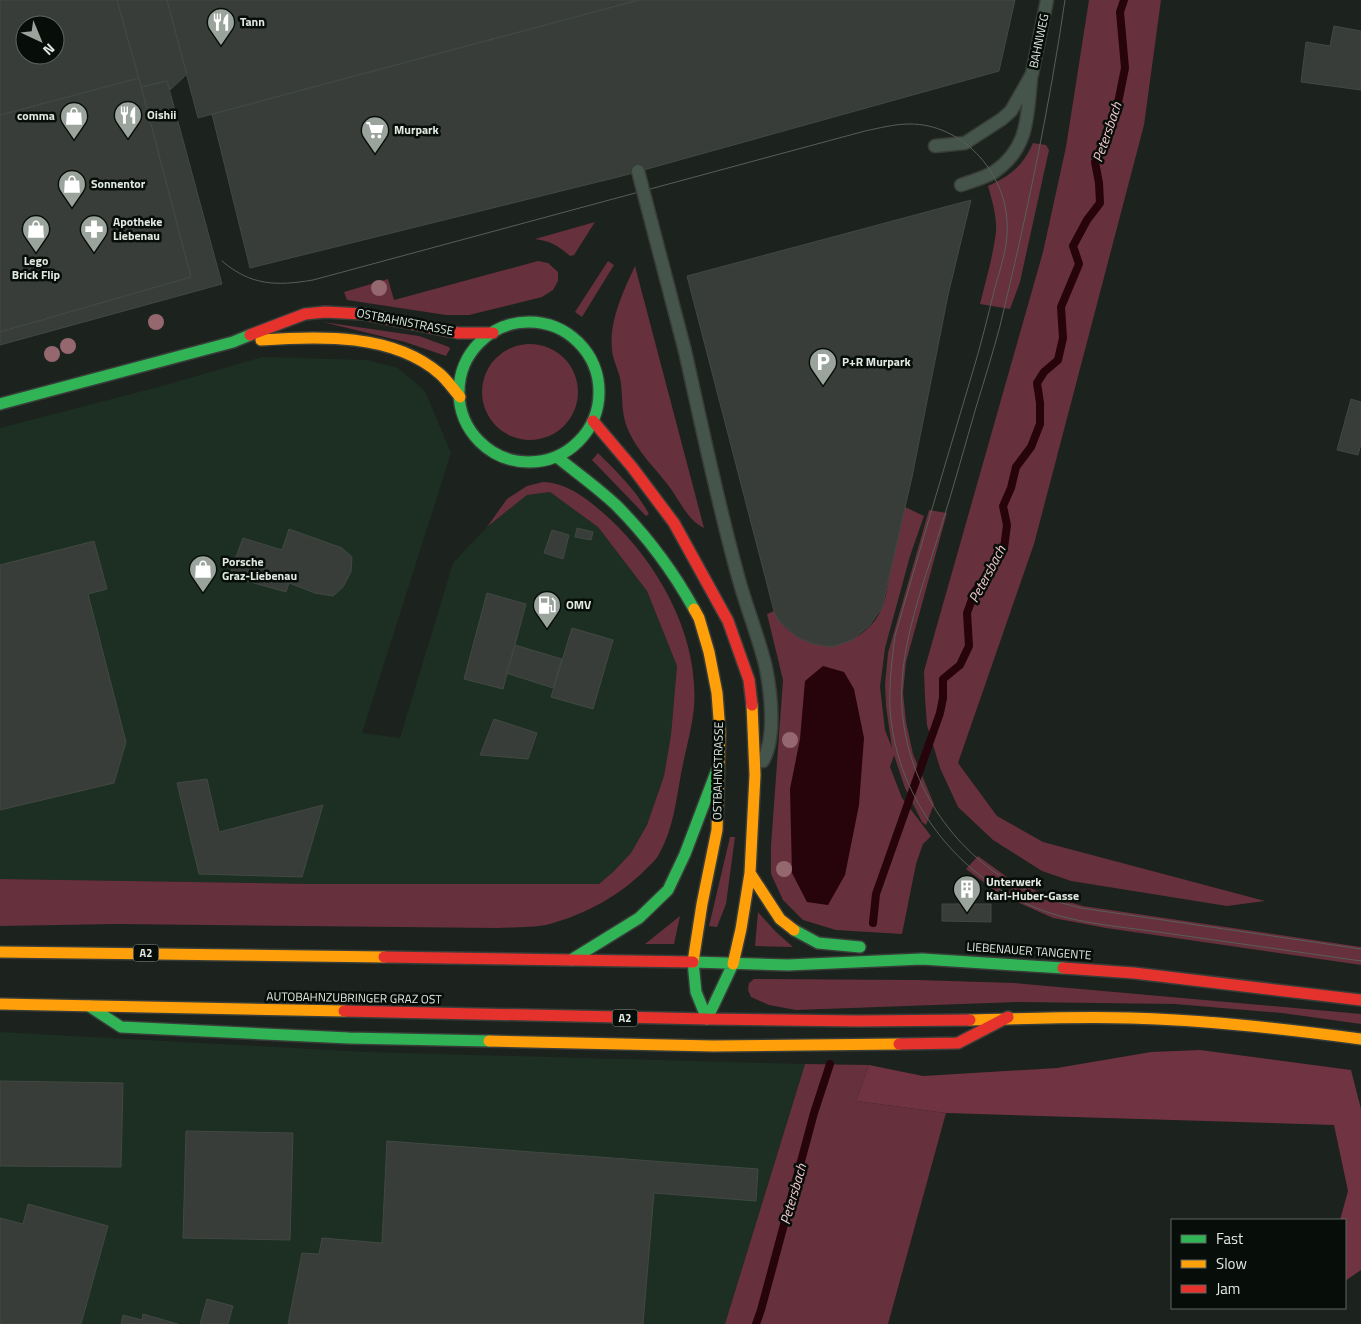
<svg xmlns="http://www.w3.org/2000/svg" width="1361" height="1324" font-family="'Titillium Web',sans-serif">
<rect width="100%" height="100%" fill="#1c221d"/>
<!-- built -->
<path fill="#1c2f22" d="M262 357 367 360 398 368 425 391 451 453 362 733 400 738 453 563 487 527 527 495 550 492 598 527 647 591 677 666 671 735 664 776 647 825 631 853 613 872 599 884H313L0 879V428L162 386Z
M0 1032 367 1052 805 1064 725 1324H0Z"/>
<!-- green -->
<path fill="#66303d" d="M1089 0H1161L1144 125 1034 544 958 763 997 816 1043 842 1265 901 1227 906 1071 881 1042 871 993 840 958 807 940 768 927 725 925 698 924 671 1043 252 1066 147Z
M1033 143 1046 145 1049 150 1020 282 1010 309 980 304C986 280 993 256 996 232 997 217 992 200 988 186 1011 175 1022 167 1033 143Z
M595 222 574 255 570 256C559 246 550 241 535 239Z
M538 261 548 263 558 272V281L553 290 542 297 469 315H446L347 300 344 292 388 279 394 300Z
M608 261 614 265 582 317 575 312Z
M635 266 704 528C687 520 679 499 668 485 655 468 638 452 629 432 621 415 623 402 621 384 620 372 613 362 612 350 609 321 623 292 635 266Z
M323 322 419 336 449 347 450 349 446 356 405 342Z
M482 392a48 48 0 1 1 96 0a48 48 0 1 1-96 0Z
M598 453C617 472 636 490 649 514L646 516 592 460Z
M543 482C570 483 591 502 610 519 660 566 699 637 694 707 692 729 685 752 681 774 676 801 673 830 659 854 657 859 651 864 647 868 621 895 586 914 550 924 535 928 513 927 497 928L115 924 0 926V879L313 884H599L613 872 631 853 647 825 664 776 671 735 677 666 647 591 598 527 550 492 527 495 487 527 507 499 527 486Z
M905 507 924 516 910 556 885 648 880 687 885 730 892 748 886 706 885 684 888 653 929 510 947 513 906 662 903 693 906 722 913 754 934 804 926 825 922 822 905 788 894 755 890 767 902 798 931 836 923 844 916 864 902 934 836 930 803 920 783 900 771 874V846L783 680 767 614 774 611C781 627 797 639 814 644 841 651 871 634 882 608 886 599 887 588 889 578 894 555 900 531 905 507Z
M730 837H735L726 904 717 927 709 926Z
M978 856 1007 877 998 893 966 869Z
M1016 880 1044 895 1083 906 1361 947V965L1106 928 1053 918 1006 897Z
M758 912 775 931 793 947 755 946Z
M680 916 674 944H645Z
M754 979 918 980 1014 983 1339 1012 1361 1014V1024L1282 1013 1175 1004 1019 1002 796 1010 769 1005 751 997 748 990 749 983Z
M805 1064 869 1065 856 1101 946 1113 888 1324H725Z"/>
<!-- forest -->
<path fill="#703342" d="M1200 1050 1351 1070 1361 1109V1270L1345 1281V1220H1340L1348 1191 1334 1125 946 1113 856 1101 869 1065 923 1076 1057 1068 1151 1052Z"/>
<!-- water -->
<path fill="#27030c" d="M823 666 844 672 854 689 864 738 859 805 845 875 828 905 807 902 792 873 790 789 800 739 805 681Z"/>
<g fill="none" stroke-linecap="round" stroke-linejoin="round">
<!-- stream -->
<path stroke="#27030c" stroke-width="8" d="M873 923 876 894 940 713 943 698V679L960 665 969 646 967 613 975 591 990 573 1004 548 1007 525 1003 506 1011 488 1016 467 1031 447 1040 424V403L1037 383 1044 372 1058 360 1063 338 1061 307 1079 264 1073 246 1087 220 1100 203 1099 183 1095 162 1111 127 1119 98 1125 68 1120 12 1124 0
M756 1324 761 1310 814 1113 830 1064"/>
</g>
<!-- building -->
<path fill="#383d39" stroke="#424843" fill-rule="evenodd" d="M0 0H117L139 78 0 115ZM25 25H55V55H25Z
M117 0H167L187 74 170 90 167 81 141 87Z
M167 0H639L198 118Z
M639 0H1015L999 71 622 176 250 268 212 114Z
M1334 26 1361 31V90L1301 82 1306 42 1330 46Z
M139 78 191 277 0 332V115Z
M167 81 222 284 0 345V332L191 277 141 87Z
M971 200 948 295 912 477 882 608 869 626 852 640 832 647 814 644 797 637 778 620 774 611 687 276Z
M1351 399 1361 402V444L1358 455 1337 450Z
M577 528 593 532 591 540 575 537Z
M289 529 342 548 352 557 351 572 343 587 333 596 315 593 289 583 286 592 229 576 243 538 282 550Z
M552 530 569 535 563 559 544 553Z
M94 541 107 589 88 594 126 742 114 783 0 810V565Z
M487 593 526 604 503 689 464 679Z
M572 628 613 640 593 709 551 697Z
M515 645 562 659 553 688 506 673Z
M494 719 537 733 528 759 480 755Z
M207 779 219 832 323 805 302 877 199 874 177 783Z
M942 904H991V922L942 921Z
M0 1081 123 1083 121 1167 0 1166Z
M186 1131 293 1133 290 1240 183 1238Z
M387 1141 758 1169 756 1201 654 1193 643 1324H288L302 1253 319 1254 322 1238 382 1243Z
M28 1204 108 1226 81 1324H0V1218L23 1224Z
M207 1299 233 1306 228 1324H200Z
M143 1314 178 1324H121L123 1315 142 1320Z"/>
<g fill="none" stroke-linecap="round" stroke-linejoin="round">
<!-- lane casing -->
<g stroke="#383d39" stroke-width="15">
<path id="lane" d="M935 146 965 143 1002 119 1011 111 1032 74 1047 0
M961 185C972 181 984 178 994 172 1029 148 1027 117 1031 79
M685 351C702 427 718 505 739 580 747 609 759 638 766 668 771 694 776 737 763 761"/>
</g>
<!-- fast casing -->
<g stroke="#383d39" stroke-width="14">
<path id="fast" d="M459 392a70 70 0 1 1 140 0a70 70 0 1 1-140 0Z
M0 404 233 342 250 335
M557 457C577 473 598 488 616 505 647 536 673 571 694 609
M794 930 818 943 860 947
M571 960 639 918 668 890 685 854 718 767
M89 1006 121 1027 349 1038 489 1041
M707 1019 696 992 693 962 788 965 922 959 1063 968
M707 1019 733 964"/>
</g>
<!-- slow casing -->
<g stroke="#383d39" stroke-width="14">
<path id="slow" d="M261 340C319 336 393 333 440 374 447 380 453 389 460 397
M750 873 780 919 794 930
M0 952 384 957
M693 962 702 904 717 830 720 732 717 693 709 652 699 618 694 609
M733 964 741 929 750 873 755 775 752 705
M0 1004 344 1011
M970 1020C1023 1019 1076 1016 1130 1018 1207 1020 1284 1029 1361 1039
M489 1041 713 1046 899 1044"/>
</g>
<!-- jam casing -->
<g stroke="#383d39" stroke-width="14">
<path id="jam" d="M250 335 305 314 325 312 363 314 458 333H493
M593 421 632 467 674 523 728 621 749 680 752 705
M384 957 693 962
M1063 968 1134 973 1361 1000
M344 1011 707 1019
M707 1019 858 1021 970 1020
M899 1044 958 1043 1008 1017"/>
</g>
<!-- lane -->
<use href="#lane" stroke="#46554b" stroke-width="12"/>
<!-- fast -->
<use href="#fast" stroke="#30b455" stroke-width="11"/>
<!-- slow -->
<use href="#slow" stroke="#ff9f0a" stroke-width="11"/>
<!-- jam -->
<use href="#jam" stroke="#e5322d" stroke-width="11"/>
<!-- tram -->
<path stroke="#575f59" stroke-width="1" d="M1065 0C1049 110 1026 218 1000 326 993 352 985 378 977 404 965 445 954 486 941 527 922 590 893 659 904 726 915 800 967 867 1037 895 1051 901 1066 904 1081 908L1361 949
M222 261C251 286 277 286 313 280L865 131C880 128 894 124 910 124 961 124 1004 170 1007 221 1009 245 1000 269 994 291 988 316 982 340 975 364 948 455 921 545 895 636 892 660 889 683 890 708 895 793 951 870 1029 905 1069 923 1116 926 1158 932 1226 942 1294 951 1361 961"/>
<!-- lane-bridge casing -->
<g stroke="#383d39" stroke-width="15" stroke-linecap="butt">
<path id="lane-bridge" d="M638 171 685 351"/>
</g>
<!-- lane-bridge -->
<use href="#lane-bridge" stroke="#46554b" stroke-width="12"/>
</g>
<!-- trees -->
<g fill="#956870">
<circle cx="379" cy="288" r="8"/>
<circle cx="156" cy="322" r="8"/>
<circle cx="68" cy="346" r="8"/>
<circle cx="52" cy="354" r="8"/>
<circle cx="790" cy="740" r="8"/>
<circle cx="784" cy="869" r="8"/>
</g>
<!-- icons -->
<defs>
<g id="restaurant-pin" transform="scale(1.4375)"><path d="M0 17L-7.5 6A9.5 9.5 0 1 1 7.5 6Z" fill="#9ba39d" stroke="#070d09"/><path d="M-5-6h1v4h1v-4h1v4h1v-4h1v5L-1.5 .5V6h-2V.5L-5-1ZM5-6V6H3V1.5H1.5Q1.5-4 5-6Z" fill="#fff"/></g>
<g id="shop-pin" transform="scale(1.4375)"><path d="M0 17L-7.5 6A9.5 9.5 0 1 1 7.5 6Z" fill="#9ba39d" stroke="#070d09"/><path d="M-5-2.5h2.3a2.7 3.5 0 0 1 5.4 0H5L5.5 6h-11ZM-1.5-2.5h3a1.5 2.3 0 0 0-3 0Z" fill="#fff"/></g>
<g id="supermarket-pin" transform="scale(1.4375)"><path d="M0 17L-7.5 6A9.5 9.5 0 1 1 7.5 6Z" fill="#9ba39d" stroke="#070d09"/><path d="M-6-5.5h2.5l.6 2H6L4.5 2H-2.5L-4.4-4H-6ZM-1.5 3.2a1.3 1.3 0 1 0 .1 0ZM3 3.2a1.3 1.3 0 1 0 .1 0Z" fill="#fff"/></g>
<g id="pharmacy-pin" transform="scale(1.4375)"><path d="M0 17L-7.5 6A9.5 9.5 0 1 1 7.5 6Z" fill="#9ba39d" stroke="#070d09"/><path d="M-2-6h4v4h4v4h-4v4h-4v-4h-4v-4h4Z" fill="#fff"/></g>
<g id="parking-pin" transform="scale(1.4375)"><path d="M0 17L-7.5 6A9.5 9.5 0 1 1 7.5 6Z" fill="#9ba39d" stroke="#070d09"/><path d="M-3.5-5.5H1a3.5 3.5 0 0 1 0 7H-1V5.5H-3.5ZM-1-3.4V-.6H.8a1.4 1.4 0 0 0 0-2.8Z" fill="#fff"/></g>
<g id="fuel-pin" transform="scale(1.4375)"><path d="M0 17L-7.5 6A9.5 9.5 0 1 1 7.5 6Z" fill="#9ba39d" stroke="#070d09"/><path d="M-5.5-6h7V0h2V4h1.3V-2.5L3-4.5l.8-.8L6-3V5H2.5V1h-1V6h-7ZM-4.2-4.7v3.2H.2V-4.7Z" fill="#fff"/></g>
<g id="building-pin" transform="scale(1.4375)"><path d="M0 17L-7.5 6A9.5 9.5 0 1 1 7.5 6Z" fill="#9ba39d" stroke="#070d09"/><path d="M-4-6H4V6H1V3H-1V6H-4ZM-2.5-4.3h1.7v1.8h-1.7ZM.8-4.3h1.7v1.8H.8ZM-2.5-1h1.7V.8h-1.7ZM.8-1h1.7V.8H.8Z" fill="#fff"/></g>
</defs>
<g fill-rule="evenodd">
<use href="#restaurant-pin" x="221" y="22"/>
<use href="#restaurant-pin" x="128" y="115"/>
<use href="#shop-pin" x="74" y="116"/>
<use href="#supermarket-pin" x="375" y="130"/>
<use href="#shop-pin" x="72" y="184"/>
<use href="#shop-pin" x="36" y="229"/>
<use href="#pharmacy-pin" x="94" y="229"/>
<use href="#parking-pin" x="823" y="362"/>
<use href="#shop-pin" x="203" y="569"/>
<use href="#fuel-pin" x="547" y="605"/>
<use href="#building-pin" x="967" y="889"/>
</g>
<g text-anchor="middle" stroke-width="5" stroke-linejoin="round" paint-order="stroke">
<!-- shield labels -->
<g fill="#070d09" stroke="#9fa7a1" stroke-width="1">
<rect x="133.5" y="944.5" width="25" height="17" rx="4"/>
<rect x="612.5" y="1009.5" width="25" height="17" rx="4"/>
</g>
<g font-size="11" font-weight="bold" fill="#e0e9e2">
<text x="146" y="957">A2</text>
<text x="625" y="1022">A2</text>
</g>
<!-- poi labels -->
<g font-size="12" font-weight="bold" fill="#e0e9e2" stroke="#070d09" text-anchor="start">
<text x="240" y="26">Tann</text>
<text x="147" y="119">Oishii</text>
<text x="55" y="120" text-anchor="end">comma</text>
<text x="394" y="134">Murpark</text>
<text x="91" y="188">Sonnentor</text>
<text x="113" y="226">Apotheke<tspan x="113" dy="14">Liebenau</tspan></text>
<text x="36" y="265" text-anchor="middle">Lego<tspan x="36" dy="14">Brick Flip</tspan></text>
<text x="842" y="366">P+R Murpark</text>
<text x="222" y="566">Porsche<tspan x="222" dy="14">Graz-Liebenau</tspan></text>
<text x="566" y="609">OMV</text>
<text x="986" y="886">Unterwerk<tspan x="986" dy="14">Karl-Huber-Gasse</tspan></text>
</g>
<!-- street labels -->
<g font-size="12" fill="#e0e9e2" stroke="#070d09">
<text transform="translate(1039 41) rotate(-78)" y="4">BAHNWEG</text>
<text transform="translate(405 322) rotate(11)" y="4">OSTBAHNSTRASSE</text>
<text transform="translate(718 771) rotate(-89)" y="4">OSTBAHNSTRASSE</text>
<text transform="translate(1029 951) rotate(4)" y="4">LIEBENAUER TANGENTE</text>
<text transform="translate(354 998) rotate(1)" y="4">AUTOBAHNZUBRINGER GRAZ OST</text>
</g>
<!-- water labels -->
<g font-size="14" font-style="italic" fill="#f3c6ce" stroke="#070d09">
<text transform="translate(1107 132) rotate(-71)" y="5">Petersbach</text>
<text transform="translate(987 574) rotate(-62)" y="5">Petersbach</text>
<text transform="translate(793 1194) rotate(-74)" y="5">Petersbach</text>
</g>
</g>
<!-- legend -->
<rect x="1171" y="1219" width="175" height="90" fill="#070d09" stroke="#5e6560"/>
<rect x="1181" y="1235" width="25" height="8" fill="#30b455" stroke="#5e6560"/>
<text x="1216" y="1244" font-size="15" fill="#e0e9e2">Fast</text>
<rect x="1181" y="1260" width="25" height="8" fill="#ff9f0a" stroke="#5e6560"/>
<text x="1216" y="1269" font-size="15" fill="#e0e9e2">Slow</text>
<rect x="1181" y="1285" width="25" height="8" fill="#e5322d" stroke="#5e6560"/>
<text x="1216" y="1294" font-size="15" fill="#e0e9e2">Jam</text>
<!-- north arrow -->
<g transform="translate(40 40) rotate(136)"><circle r="24" fill="#070d09" stroke="#5e6560"/>
<path d="M0-4L9 19L0 12L-9 19Z" fill="#9ba39d"/>
<text y="-8" font-size="14" font-weight="bold" text-anchor="middle" fill="#e0e9e2">N</text>
</g>
</svg>
